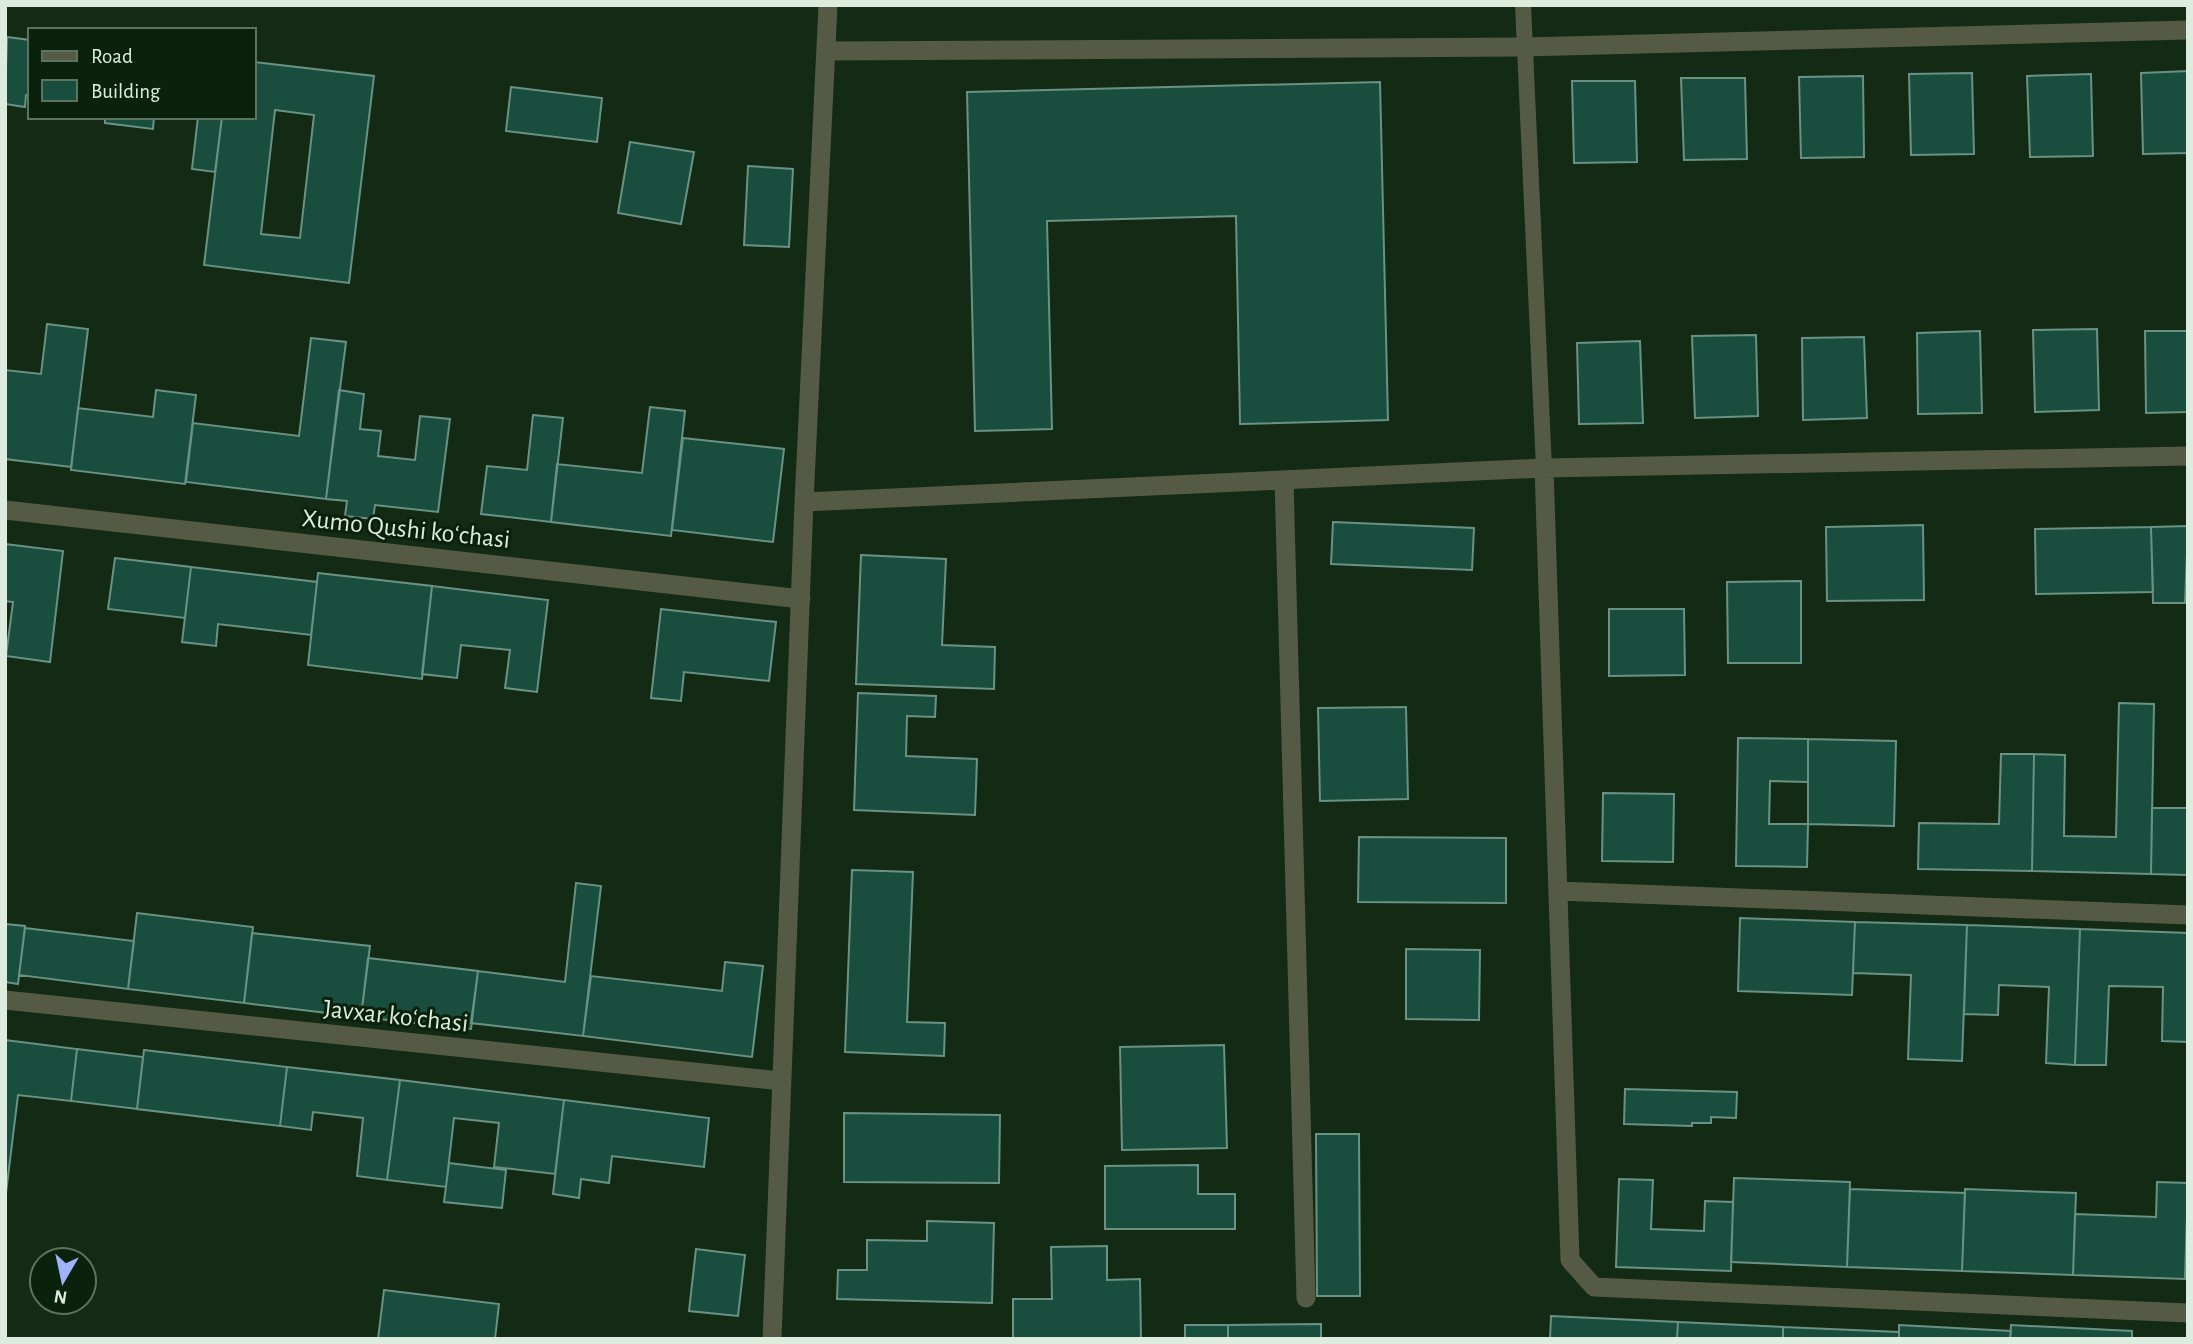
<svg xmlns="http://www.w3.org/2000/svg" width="2193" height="1344" font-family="'Alegreya Sans',sans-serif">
<rect width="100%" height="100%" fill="#132a15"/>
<!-- building -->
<path fill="#194d3e" stroke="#6a9284" stroke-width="2" fill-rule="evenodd" d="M7 37 30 40V95H26L25 107 5 104Z
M254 62 374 76 349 283 204 265 222 117H254ZM275 110 314 115 300 238 261 234Z
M2188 71V153L2143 154 2141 73Z
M1972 73 1974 154 1911 155 1909 74Z
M2091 74 2093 156 2030 157 2027 76Z
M1863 76 1864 157 1801 158 1799 77Z
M1681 78H1745L1747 159 1684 160Z
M1572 81H1635L1637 162 1574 163Z
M1380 82 1388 420 1240 424 1236 216 1047 221 1052 429 975 431 967 92Z
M511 87 602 98 597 142 506 131Z
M105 117H154L153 129 105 123Z
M198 117H222L215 172 192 169Z
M630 142 694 152 681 224 618 213Z
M748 166 793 169 789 247 744 245Z
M47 324 88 329 71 467 5 459V370L41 374Z
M2097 329 2099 410 2035 412 2033 330Z
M1980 331 1982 413 1918 414 1917 333Z
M2145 331H2188V412L2146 413Z
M1756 335 1758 416 1695 418 1692 336Z
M1864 337 1867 418 1803 420 1802 338Z
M311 338 346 342 326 499 186 482 193 423 299 436Z
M1640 341 1643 423 1579 424 1577 343Z
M156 390 196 395 185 484 71 470 78 408 153 417Z
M339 390 364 394 360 429 381 431 378 456 415 460 420 416 450 419 438 512 375 505 373 519 345 516 347 501 326 499Z
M650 407 685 411 671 536 551 522 557 464 642 473Z
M533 415 563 418 551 522 481 514 487 466 527 470Z
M683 438 784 449 773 542 672 530Z
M1333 522 1474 528 1472 570 1331 564Z
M1923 525 1924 600 1827 601 1826 527Z
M2188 526 2185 603H2153L2151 527Z
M2151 527 2153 592 2036 594 2035 529Z
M5 544 63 551 50 662 6 656 13 602 5 601Z
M861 555 946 559 942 645 995 647 994 689 856 684Z
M115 558 191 567 185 618 108 609Z
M191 567 317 582 311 635 218 624 216 646 182 642Z
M318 573 432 586 422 679 308 665Z
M1801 581V663H1728L1727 582Z
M432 586 548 600 537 692 505 688 510 650 461 645 457 678 422 674Z
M661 609 776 622 769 681 684 672 681 701 651 698Z
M1609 609H1684L1685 675 1609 676Z
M858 693 936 696 935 717 907 716 906 756 977 759 975 815 854 810Z
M2119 703 2154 704 2151 874 2032 871 2034 754 2065 755 2064 836 2116 837Z
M1406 707 1408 799 1320 801 1318 708Z
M1738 738 1808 739V782L1770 781 1769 824H1808L1807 867 1736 866Z
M1808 739 1896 741 1894 826 1808 824Z
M2001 754H2034L2032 871 1918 869 1919 823 1999 824Z
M1603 793 1674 794 1673 862 1602 861Z
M2152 808H2188V875L2151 874Z
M1359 837 1506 838V903L1358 902Z
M852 870 913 872 907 1022 945 1023 944 1056 845 1052Z
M576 883 601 886 583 1036 471 1023 478 971 565 982Z
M137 913 253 927 244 1003 128 989Z
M1740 918 1855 922 1852 995 1738 991Z
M1855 922 1967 925 1962 1061 1908 1059 1911 975 1853 973Z
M5 924 25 926 18 984 5 982Z
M1967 925 2080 929 2075 1065 2046 1063 2049 987 1999 985 1998 1015 1964 1014Z
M25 928 134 941 128 989 19 975Z
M2080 929 2188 933V1042L2162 1041 2163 987 2109 986 2106 1065H2075Z
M252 933 370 946 361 1017 244 1003Z
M1406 949 1480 950 1479 1020 1406 1019Z
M368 958 478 971 471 1029 361 1017Z
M725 962 763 966 752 1057 583 1036 591 976 722 991Z
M5 1040 77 1049 71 1101 18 1095 5 1201Z
M1224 1045 1227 1148 1122 1150 1120 1047Z
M77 1049 143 1057 137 1109 71 1101Z
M144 1050 287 1067 280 1126 137 1109Z
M287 1067 400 1080 387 1180 357 1176 363 1118 313 1112 311 1130 280 1126Z
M400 1080 564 1100 555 1174 494 1167 499 1123 454 1118 446 1187 387 1180Z
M1625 1089 1737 1092 1736 1118 1711 1117V1123H1692V1126L1624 1124Z
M564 1100 709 1118 704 1167 612 1156 609 1183 581 1179 579 1198 553 1194Z
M844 1113 1000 1115 999 1183 844 1182Z
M1316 1134H1359L1360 1296H1317Z
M449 1163 506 1170 502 1208 444 1202Z
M1198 1165V1194H1235V1229H1105V1166Z
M1734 1178 1850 1182 1847 1267 1731 1262Z
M1619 1179 1653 1180 1651 1229 1704 1231 1705 1201 1733 1202 1731 1271 1616 1267Z
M2157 1182 2188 1183 2185 1279 2073 1275 2075 1214 2156 1217Z
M1850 1189 1965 1193 1962 1271 1847 1267Z
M1965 1189 2076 1193 2073 1275 1962 1271Z
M927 1221 994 1223 992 1303 837 1299 838 1270H867V1240L927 1241Z
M1107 1246V1280L1140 1279 1141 1339H1013V1299H1052L1051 1247Z
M696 1249 745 1255 738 1316 689 1311Z
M384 1290 499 1304 495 1339H378Z
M1551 1316 1678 1322 1677 1339H1550Z
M1678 1322 1783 1327V1339H1677Z
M1321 1324V1339H1228V1325Z
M1185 1325H1228V1339H1185Z
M1899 1325 2011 1331 2010 1339H1899Z
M2011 1325 2132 1331V1339H2010Z
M1783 1327 1899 1332V1339H1783Z"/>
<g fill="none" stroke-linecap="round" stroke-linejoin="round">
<!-- service -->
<path stroke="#545a44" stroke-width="16" d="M1523 5 1544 468"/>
<!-- minor -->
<path stroke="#545a44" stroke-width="19" d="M826 51 1524 47 2188 30
M1544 468 1570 1260 1594 1287 2188 1313
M1284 480 1306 1298
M804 502 1544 468 2188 456
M5 510 801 599
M1559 891 2188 915
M5 1000 781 1081
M772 1339 804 502 828 5"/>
</g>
<g text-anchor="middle" stroke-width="6" stroke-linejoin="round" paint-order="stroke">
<!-- street labels -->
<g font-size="26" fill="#ddecde" stroke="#0a210c">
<text transform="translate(406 528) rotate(6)" y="9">Xumo Qushi koʻchasi</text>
<text transform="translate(396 1015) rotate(6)" y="9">Javxar koʻchasi</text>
</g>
</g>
<!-- border -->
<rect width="2193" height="1344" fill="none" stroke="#ddecde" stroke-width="14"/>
<!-- legend -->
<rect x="28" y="28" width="228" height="91" fill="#0a210c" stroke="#5e7260" stroke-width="2"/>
<rect x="42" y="51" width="35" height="10" fill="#545a44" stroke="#5e7260" stroke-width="2"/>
<text x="91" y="63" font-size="21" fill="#ddecde">Road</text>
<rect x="42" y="80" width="35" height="21" fill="#194d3e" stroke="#5e7260" stroke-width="2"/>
<text x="91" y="98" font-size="21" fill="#ddecde">Building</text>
<!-- north arrow -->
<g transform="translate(63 1281) rotate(189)"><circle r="33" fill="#0a210c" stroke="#5e7260" stroke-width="2"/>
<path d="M0-5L12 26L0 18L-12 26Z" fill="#9fb3fd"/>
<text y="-10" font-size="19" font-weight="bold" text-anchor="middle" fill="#ddecde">N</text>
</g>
</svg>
